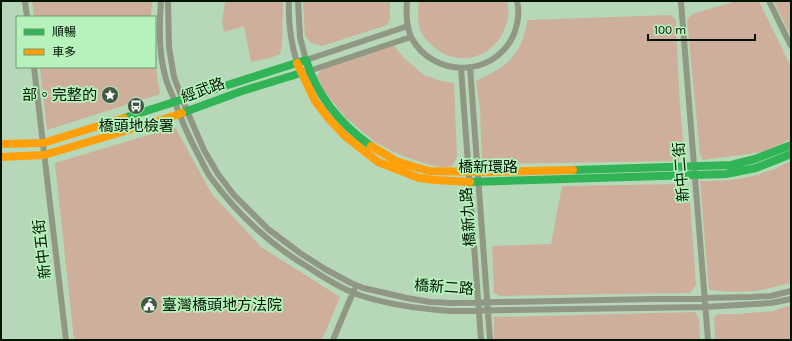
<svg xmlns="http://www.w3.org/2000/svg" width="792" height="341" font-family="Karla,'Noto Sans TC',sans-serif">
<rect width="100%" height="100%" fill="#b7d7b9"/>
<!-- green -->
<path fill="#ceaf9c" d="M32 1H152L151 17H34Z
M225 1H283L282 45 280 54 270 58 251 62 244 26 224 32 222 23Z
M303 1H390V19L387 25 322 46 311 43 305 36Z
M419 1H507C509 9 509 18 506 25 497 56 460 69 435 48 429 43 422 36 420 29 417 19 418 11 419 1Z
M737 1H759L791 67V139L763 152 703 160 700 154 687 19 692 14Z
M774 1H791V37Z
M670 15 676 20 679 90 684 153 678 161 488 164 482 160 480 110 476 81C488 75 502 69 511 59 520 49 526 34 527 20Z
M394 46 404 58 424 75 441 81 454 83 457 157 452 166 443 167 430 165 400 155 375 142 345 117 323 90 317 76 323 67Z
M155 62 160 94 47 130 40 67H155Z
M175 127 212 194 261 247 340 297 322 340H74L55 163Z
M791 161V283L757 291 732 292 709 290 700 181C722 181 744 180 765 172 774 170 782 165 791 161Z
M682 184 689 188 696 285 690 293 500 296 494 293 492 246 551 244 562 186Z
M791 305V340H715L714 318 717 314H736L773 311Z
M695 312 699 319 700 340H494V317Z"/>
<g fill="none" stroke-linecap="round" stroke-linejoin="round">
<!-- street -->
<path stroke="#909883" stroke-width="6" d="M25 1 27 17
M161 1C159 25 159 56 166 79 168 86 171 92 174 99 181 120 190 140 201 160 204 166 207 173 211 178 238 215 272 246 311 269 326 279 342 289 359 295 389 305 420 309 451 311L705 307 771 303 791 299
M168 1 169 47 174 77 187 111 204 150 218 174 234 195 268 229 300 253 325 269 351 283 363 288 407 298 430 302 452 303 751 297 771 296 791 291
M289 1C288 22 291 43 297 63
M298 1 300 37 306 60 408 26
M407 1C406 13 406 25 411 37 433 79 495 78 514 34 518 23 520 12 517 1
M769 1 791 46
M681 2 708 340
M34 67 66 340
M470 67 490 340
M461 68 481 340
M306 72 411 37
M333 340 354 290"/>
<!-- fast -->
<path stroke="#30b455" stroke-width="8" d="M182 113 242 91 301 73
M124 118 306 60C317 96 340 124 371 146
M573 170 731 165 755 159 791 145
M470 182 726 174 756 168 791 154"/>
<!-- slow -->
<path stroke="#ff9f0a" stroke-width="8" d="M297 63 315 101 329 119 345 136 378 162 419 178 435 180 470 182
M1 144 43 143 124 118
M371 146 396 161 408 165 429 171 482 172 573 170
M1 157 44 155 162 120 182 113"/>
</g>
<!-- icons -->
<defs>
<g id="sight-disc" transform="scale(0.9)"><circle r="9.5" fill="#415843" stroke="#b6f2bb"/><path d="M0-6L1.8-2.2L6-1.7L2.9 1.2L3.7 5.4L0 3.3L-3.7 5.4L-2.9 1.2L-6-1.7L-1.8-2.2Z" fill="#fff"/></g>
<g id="bus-disc" transform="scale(0.9)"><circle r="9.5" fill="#415843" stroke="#b6f2bb"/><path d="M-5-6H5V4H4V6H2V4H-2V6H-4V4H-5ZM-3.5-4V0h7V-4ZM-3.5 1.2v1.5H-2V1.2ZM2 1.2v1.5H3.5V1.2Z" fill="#fff"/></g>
<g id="civic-disc" transform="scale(0.9)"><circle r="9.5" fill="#415843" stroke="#b6f2bb"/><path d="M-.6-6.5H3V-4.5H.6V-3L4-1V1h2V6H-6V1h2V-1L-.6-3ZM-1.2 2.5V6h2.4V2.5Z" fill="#fff"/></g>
</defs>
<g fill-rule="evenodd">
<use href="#sight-disc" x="110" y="95"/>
<use href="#bus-disc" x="136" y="106"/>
<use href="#civic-disc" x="149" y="305"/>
</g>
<g text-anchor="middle" stroke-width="3.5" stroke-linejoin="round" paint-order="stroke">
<!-- street labels -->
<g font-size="15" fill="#011403" stroke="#b6f2bb">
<text transform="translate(203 90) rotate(-20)" y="5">經武路</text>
<text x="488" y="172">橋新環路</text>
<text transform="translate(681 172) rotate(-95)" y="5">新中二街</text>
<text transform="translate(468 217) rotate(-94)" y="5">橋新九路</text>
<text transform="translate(42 249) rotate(-97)" y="5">新中五街</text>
<text transform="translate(444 287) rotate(4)" y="5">橋新二路</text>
</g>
<!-- poi labels -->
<g font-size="15" fill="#011403" stroke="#b6f2bb" text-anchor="end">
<text x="97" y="100">部。完整的</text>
<text x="136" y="131" text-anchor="middle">橋頭地檢署</text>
<text x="162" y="310" text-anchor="start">臺灣橋頭地方法院</text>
</g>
</g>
<!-- border -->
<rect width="792" height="341" fill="none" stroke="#011403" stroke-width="4"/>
<!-- legend -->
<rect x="16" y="16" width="140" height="52" fill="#b6f2bb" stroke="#6e9971"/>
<rect x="24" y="29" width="20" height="6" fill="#30b455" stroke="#6e9971"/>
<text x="52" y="36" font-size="12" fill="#011403">順暢</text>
<rect x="24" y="49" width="20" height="6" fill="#ff9f0a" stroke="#6e9971"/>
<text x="52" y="56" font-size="12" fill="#011403">車多</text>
<!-- scale -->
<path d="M648 34v6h107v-6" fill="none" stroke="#011403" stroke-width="2"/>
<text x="654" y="34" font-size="12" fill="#011403" stroke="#b6f2bb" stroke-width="3" paint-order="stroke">100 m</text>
</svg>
